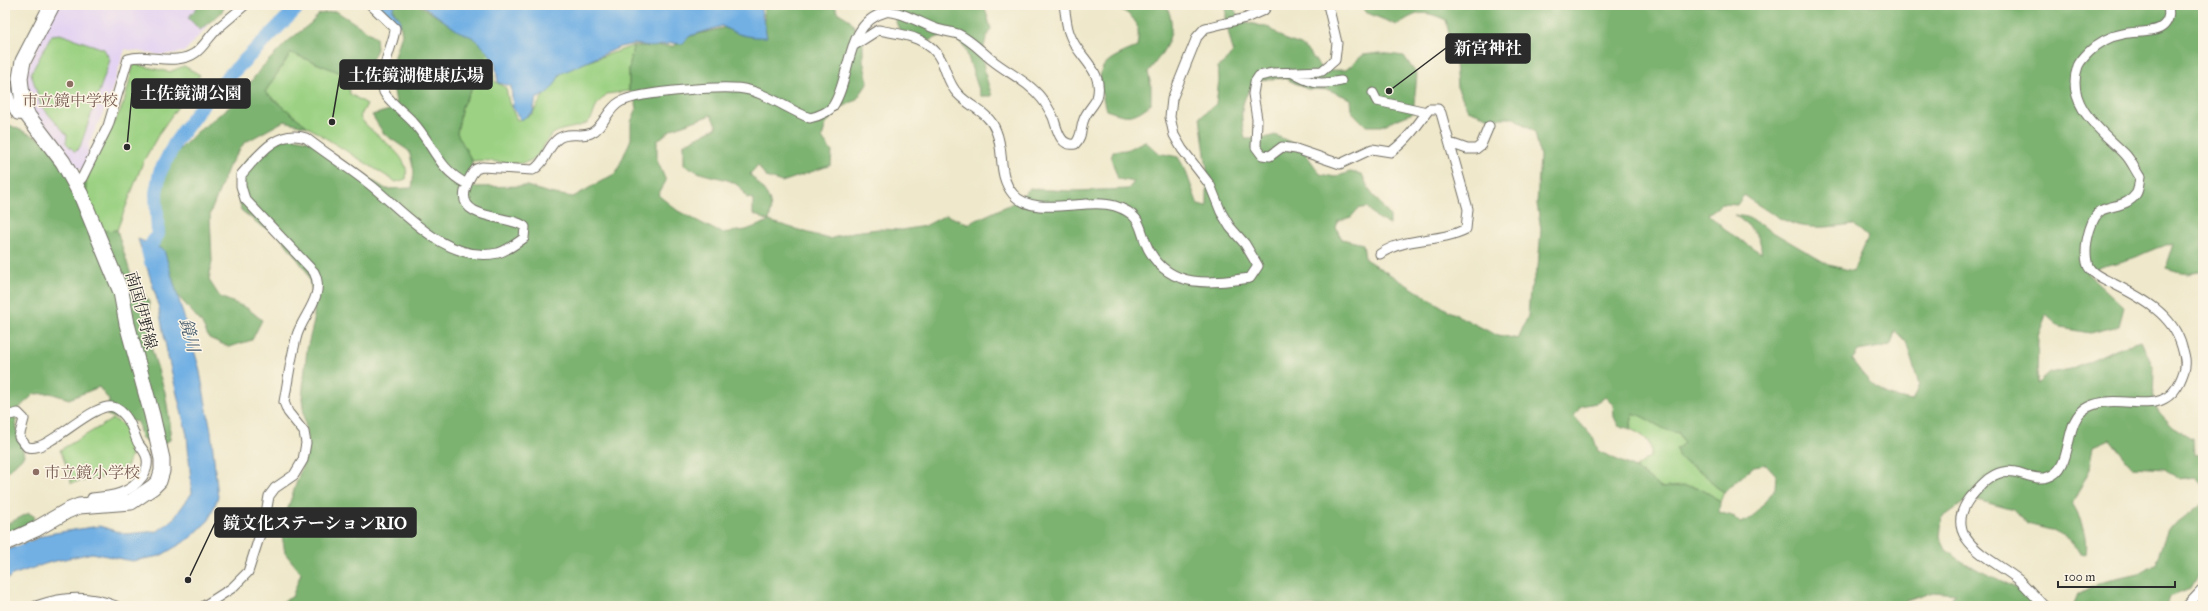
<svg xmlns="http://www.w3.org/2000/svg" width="2208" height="611" font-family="'IM FELL Great Primer','Noto Serif JP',serif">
<rect width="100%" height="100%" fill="#fcf5e5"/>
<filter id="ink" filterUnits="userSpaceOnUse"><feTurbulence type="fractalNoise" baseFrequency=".025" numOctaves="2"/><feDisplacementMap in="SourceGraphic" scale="8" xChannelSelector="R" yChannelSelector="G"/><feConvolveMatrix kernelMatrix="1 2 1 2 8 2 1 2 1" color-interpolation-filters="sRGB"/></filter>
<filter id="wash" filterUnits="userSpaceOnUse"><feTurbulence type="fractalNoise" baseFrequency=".012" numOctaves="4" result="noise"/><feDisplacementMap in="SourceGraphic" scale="16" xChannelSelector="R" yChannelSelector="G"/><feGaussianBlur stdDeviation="0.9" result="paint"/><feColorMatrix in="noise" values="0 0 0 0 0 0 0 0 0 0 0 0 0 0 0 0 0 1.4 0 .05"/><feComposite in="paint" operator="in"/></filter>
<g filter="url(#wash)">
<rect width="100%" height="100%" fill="#efe8cb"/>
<!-- built -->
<path fill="#e4d3f2" d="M56 5H221L206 28 184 52 160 55 125 49 109 99 89 144 88 162 83 170 75 168 42 129 31 108 28 96 26 72Z"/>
<!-- green -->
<path fill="#9cd183" stroke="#647e57" d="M60 34 104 49 110 60 80 147 75 152 66 143 67 135 41 106 31 73 52 35Z
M633 46 629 69V91L607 94C604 97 601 100 598 103 594 109 594 117 588 122 578 129 563 127 553 134 542 142 542 158 527 162 509 167 490 158 472 161L457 134 462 106 473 87 488 48 493 64 494 81 506 88 509 103 517 120 532 114 560 69 572 67Z
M291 53 346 75 350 94 367 104 360 117C372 137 412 153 406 179L396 182 308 127 265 92Z
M134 64 169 72 184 66 200 75 160 132 143 162 117 230 101 232C97 225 89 216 86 208 77 174 112 133 124 102 128 90 130 76 134 64Z
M1633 413C1650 418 1663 432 1679 433L1684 443 1679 458 1705 474 1715 486 1724 492 1720 502C1700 484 1687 485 1661 488L1635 468 1651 456C1652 440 1643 435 1630 429Z
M113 419 126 426 134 443 128 465 101 478 71 483 70 475 60 450Z"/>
<!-- forest -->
<path fill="#7db371" stroke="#546f4e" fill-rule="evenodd" d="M199 5H225L221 13 200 30 188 18Z
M395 5H419L449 24 470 34 488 48 482 70 462 106 457 133 472 161 469 187 527 186 549 193 573 197 616 173 631 139V122L637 108 634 96 629 91V69L633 46H674L690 36 727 27 766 35 763 5H835L837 12 850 20 863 41V60L868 83 856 100 843 107 826 123 822 138 832 152 831 165 782 182 766 177 758 165 750 174C764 191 775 197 769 221L829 239 853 232 878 229 902 230 925 226 946 215 968 224 1011 204 1030 189 1072 191 1128 189 1134 182 1118 179 1111 158 1113 151 1126 150 1145 141 1158 153 1178 157 1185 169 1198 205 1207 207V169L1200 117 1216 104 1219 80 1218 67 1228 59 1233 51 1226 22V7L1232 6 1239 17 1246 22 1270 28 1286 40 1301 45 1310 53 1322 70H1346L1363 55 1380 53 1404 56 1417 75 1413 113 1381 126H1366L1352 112 1351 99 1329 90 1307 89 1284 78 1257 80C1239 101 1240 113 1245 139H1261L1275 135 1301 147 1320 174 1335 177 1350 172 1362 174 1369 190 1390 216V225L1377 218 1367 207 1358 209 1351 217 1338 221 1336 228 1342 239 1363 244 1365 259 1449 311 1494 334 1518 339 1528 316 1530 290 1538 267 1541 229 1537 204 1540 156 1535 132 1514 118H1490L1468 110 1457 87 1455 62 1446 20C1423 10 1418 11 1397 25L1365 12 1361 5H2203V271L2187 274 2166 268 2174 243C2160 246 2149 251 2136 257 2120 263 2102 265 2086 272L2124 307 2119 326 2090 333 2061 328 2046 315 2038 336 2037 384 2049 373 2071 369 2118 348 2141 341 2154 369 2153 403 2160 413 2173 427 2193 439 2194 455 2203 454V485L2196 477 2178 479 2166 469 2132 467 2110 439 2094 446 2090 469 2072 504C2081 518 2088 537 2085 554L2081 553 2068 539 2051 530 2027 524 2014 510 1970 498 1942 518 1940 537 1946 550 1963 562 2016 588 2041 606H1941L1956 594 1933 592 1892 606H274L292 597 301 573 285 553 281 529 308 448 302 398 307 349 314 321V297L307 272 278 233 261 226 241 210 237 185 244 162 263 145 285 136 309 141 386 189 412 188 414 171 409 151 384 134 372 115 397 108 392 79 394 60 402 34 399 19 392 8ZM711 115 717 127 684 144V165C689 167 694 170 698 172 717 180 738 176 747 198L753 199V214L769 221 746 230 721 233 678 211 658 195 666 181 657 160V141L672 129ZM1744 195C1788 226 1798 232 1853 224L1868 237 1853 271 1829 265 1747 217 1735 215C1747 225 1763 234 1761 253L1725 230 1708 214 1722 204 1737 205ZM1895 331 1906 342 1919 385 1912 401C1878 395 1872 386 1852 360L1858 351 1891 345ZM1606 397 1613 404 1614 417 1618 425 1630 429 1633 413C1650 418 1662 432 1679 433L1684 443 1676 449 1679 458 1705 474 1715 486 1724 492 1754 466 1766 464 1776 475 1775 488 1771 494 1752 518 1740 523 1734 517 1719 512 1720 502C1700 484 1687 485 1661 488L1635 468 1598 451 1594 439 1574 416 1581 406 1596 403Z
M899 5H984L991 29C977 52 984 72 992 96H981L965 48 956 38 943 35 923 43 902 36 896 22Z
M1119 5H1166C1180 33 1164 51 1148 72L1151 86V104C1132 119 1127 117 1106 110 1095 69 1096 63 1137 47 1139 33 1140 23 1128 14 1124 11 1120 10 1119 5Z
M336 11 376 37 377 49 371 62 348 67 346 75 291 53 265 92 308 127 284 121 244 143 229 166 210 214 212 261 209 280 220 297 247 308 262 320 252 340 229 347 209 338 201 322 178 296 166 276 158 256V227L155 202 158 183 177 152 196 133 237 101 261 68 287 42 311 23 319 14Z
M5 123 45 141 56 157 82 178 86 185V209L101 231 117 230 130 272 149 302 150 344 165 392 170 424V440L156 447 141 437 138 422 120 419 107 415 109 400 99 387 69 399 50 393 34 394C29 399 22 404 18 410 11 421 23 443 24 456L5 474Z
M2203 502V572L2198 575 2190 589 2170 597 2167 606H2073L2078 594 2098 583 2138 574 2155 564 2168 529Z
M29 513 35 517 29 526 5 543V525Z"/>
<!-- water -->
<path fill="#72b0e4" stroke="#4e6e88" d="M375 5H395L392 10 400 19V26L396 25Z
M422 5H760L767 37C749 38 737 35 722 26L690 36 682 44 672 43 653 47 634 44 620 47 560 74C554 87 550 93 536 99L533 112 521 120 513 108 511 86 498 83 495 62 487 51 474 38 458 31Z
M138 239 164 250 199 367 211 431 218 497 209 520 189 539 160 556 132 561 92 553 51 562 12 575 5 582V551L48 534 99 526 126 534 158 531 174 518 192 493 187 435 168 357 157 299Z"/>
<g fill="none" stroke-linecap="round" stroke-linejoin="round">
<!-- river -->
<path stroke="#72b0e4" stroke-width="14" d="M151 262 148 250 158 234 156 193 160 172 175 143 208 97 300 5"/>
</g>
</g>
<g filter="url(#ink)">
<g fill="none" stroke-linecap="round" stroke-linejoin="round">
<!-- street casing -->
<g stroke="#706d63" stroke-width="11">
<path id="street" d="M371 5 395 28C396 37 382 64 383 80 383 84 383 89 384 92 388 101 405 113 412 121 433 143 437 169 467 184
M1328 5 1337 43 1335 60 1322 71 1273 73 1259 76 1255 82 1253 94 1257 119 1256 147 1262 155 1270 156 1282 147 1296 149 1340 164 1372 149 1391 152C1407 140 1417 126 1429 109H1438L1441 113 1468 209 1466 229C1439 243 1406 236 1380 254
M853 46 878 30C902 34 931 37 942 62 947 73 949 85 958 94 971 108 989 112 996 131 1005 152 997 175 1013 194 1034 219 1087 197 1115 206 1146 216 1138 232 1150 252 1172 290 1213 283 1250 278L1258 266 1245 244 1230 227 1221 212 1210 185 1182 149 1174 135 1170 117 1172 99 1197 37 1205 28 1246 18 1264 10 1268 5
M5 71C7 88 8 100 17 115L28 116
M1291 72C1311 84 1318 85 1341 81
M1373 93 1377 101 1427 112
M1450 143 1467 149H1476L1481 145 1489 126
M75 185 82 178 108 126 128 59C143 54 160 61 177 59 200 57 203 43 217 29 226 21 236 13 245 5
M5 416 18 413 24 419 19 437 27 447C29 447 33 448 36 447 55 444 99 398 116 408 130 416 132 430 138 443 141 448 146 452 147 459 148 465 146 471 143 476 130 494 113 496 92 498L91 501
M36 606C63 596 89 595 116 606
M204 606 232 588 248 572 265 519 269 496 275 488 294 475 303 460 306 443 304 432 288 412 284 402C288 380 291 357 297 335 303 315 326 295 314 272L245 199 241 186V175C258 156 277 128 306 138 328 155 351 169 373 187 406 214 448 264 498 253 508 250 516 244 524 238L525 227C513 215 458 221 465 191 467 183 470 175 476 169L482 167 533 170C546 163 547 146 559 138 570 131 581 138 591 133 604 127 607 109 620 102 638 92 729 84 749 90 771 96 789 110 810 118 818 116 828 113 833 106 852 77 844 23 886 12 898 9 924 25 937 29 944 31 951 32 958 34 971 40 981 51 992 60 1008 73 1029 82 1042 99 1046 104 1050 111 1053 117 1057 127 1059 147 1075 144 1083 136 1080 128 1084 119 1087 111 1094 105 1097 98 1105 70 1078 58 1070 35 1066 26 1066 15 1064 5
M2044 606C2036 598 2028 588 2019 580 1993 559 1939 539 1970 498 1979 487 1989 475 2003 472 2018 468 2033 482 2048 477 2076 468 2061 420 2088 407 2124 389 2167 426 2184 371 2187 362 2184 355 2182 347 2173 314 2142 298 2114 284 2107 280 2095 276 2090 269 2087 266 2086 257 2086 252 2086 241 2091 216 2102 210 2113 205 2128 206 2136 194 2139 190 2139 182 2140 177 2135 170 2131 160 2125 154 2102 131 2064 105 2078 66 2080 61 2085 56 2089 52 2098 43 2111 36 2123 34 2135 31 2156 34 2164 25 2170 19 2169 12 2168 5
M2187 606 2203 589"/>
</g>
<!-- primary casing -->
<g stroke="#706d63" stroke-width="17">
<path id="primary" d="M5 543 36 529 67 511 79 506 131 502 153 487 159 481 162 471V459L152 415 127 324 121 292 81 195 63 162 28 116 23 104 20 78 23 61 52 5"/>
</g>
<!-- street -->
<use href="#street" stroke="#fff" stroke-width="9"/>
<!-- primary -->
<use href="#primary" stroke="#fff" stroke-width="15"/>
</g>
</g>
<!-- markers -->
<g fill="#8d6e63" stroke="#fcf5e5" stroke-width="1.5">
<circle cx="70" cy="84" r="4"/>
<circle cx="36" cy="472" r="4"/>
</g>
<g text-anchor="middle" stroke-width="3" stroke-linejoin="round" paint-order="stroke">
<!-- education labels -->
<g font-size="16" fill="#785e54" stroke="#fcf5e5">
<text x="70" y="106">市立鏡中学校</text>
<text x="44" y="478" text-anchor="start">市立鏡小学校</text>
</g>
<!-- street labels -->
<g font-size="16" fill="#2b2b2b" stroke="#fcf5e5">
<text transform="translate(142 310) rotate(75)" y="6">南国伊野線</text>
</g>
<!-- water labels -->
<g font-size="17" font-style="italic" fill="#445a6c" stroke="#fcf5e5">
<text transform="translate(190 335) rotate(76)" y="6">鏡川</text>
</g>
</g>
<!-- callouts -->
<path fill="none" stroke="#2b2b2b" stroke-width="1.5" d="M1389 91L1446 48M332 122L340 75M127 147L132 93M188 580L215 523"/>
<g fill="#2b2b2b" stroke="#fcf5e5" stroke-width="1.5">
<circle cx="1389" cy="91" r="4"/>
<circle cx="332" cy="122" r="4"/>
<circle cx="127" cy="147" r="4"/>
<circle cx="188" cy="580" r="4"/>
</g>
<g fill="#2b2b2b" stroke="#2b2b2b" stroke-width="1.5">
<rect x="1446" y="34" width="84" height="29" rx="4"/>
<rect x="340" y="60" width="152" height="29" rx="4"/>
<rect x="132" y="79" width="118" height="29" rx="4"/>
<rect x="215" y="508" width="201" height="29" rx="4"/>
</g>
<g font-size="17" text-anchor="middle" font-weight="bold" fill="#fff">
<text x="1488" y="54">新宮神社</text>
<text x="416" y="81">土佐鏡湖健康広場</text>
<text x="191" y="99">土佐鏡湖公園</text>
<text x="315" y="529">鏡文化ステーションRIO</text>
</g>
<!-- margin -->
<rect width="2208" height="611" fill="none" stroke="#fcf5e5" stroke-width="20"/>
<!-- scale -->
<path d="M2058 581v6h117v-6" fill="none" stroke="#2b2b2b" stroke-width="2"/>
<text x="2064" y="581" font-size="12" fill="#2b2b2b" stroke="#fcf5e5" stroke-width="3" paint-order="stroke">100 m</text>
</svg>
